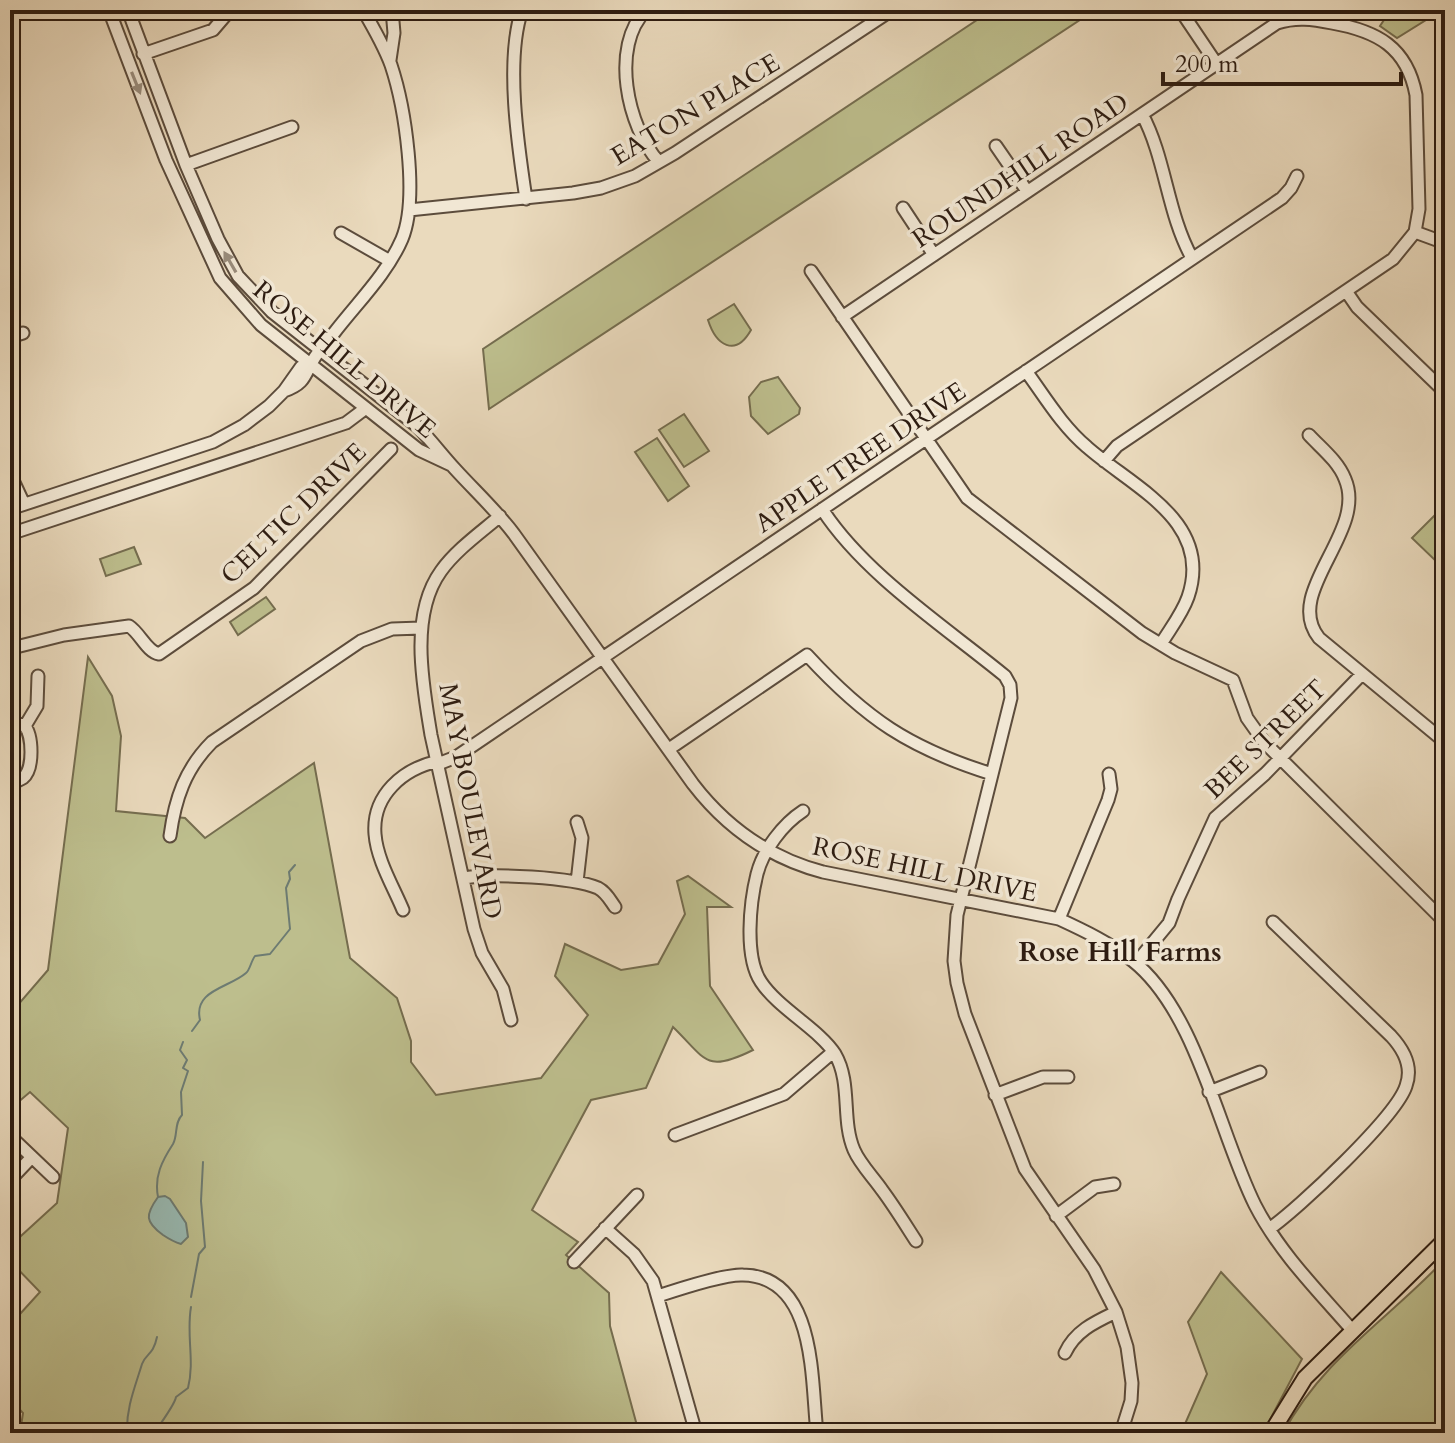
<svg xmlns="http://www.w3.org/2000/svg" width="1455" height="1443" font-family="Cardo,serif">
<rect width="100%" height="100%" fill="#eadabd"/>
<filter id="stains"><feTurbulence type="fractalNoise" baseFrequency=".0025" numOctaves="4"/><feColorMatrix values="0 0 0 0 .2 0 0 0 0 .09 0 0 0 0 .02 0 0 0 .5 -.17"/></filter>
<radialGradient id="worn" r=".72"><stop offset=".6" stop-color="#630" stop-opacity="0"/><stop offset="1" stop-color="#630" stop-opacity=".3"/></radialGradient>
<!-- green -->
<path fill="#bdbe8d" stroke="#756d4f" stroke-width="2" d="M992 10H1095L489 409 483 349Z
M1397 10H1445V17L1439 12 1397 38 1380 26 1386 17Z
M734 304 751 330C735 358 716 345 708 320Z
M778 377 800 408 799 414 768 434 751 416 749 397 761 382Z
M684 414 709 451 684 467 659 430Z
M657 438 689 486 668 501 635 452Z
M1442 508 1445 510V561L1440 565 1412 538Z
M134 547 141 564 106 576 100 559Z
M266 597 275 609 238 635 230 622Z
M88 657 112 696 121 736 116 811 185 818 205 838 314 763 350 958 397 998 411 1041V1062L436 1095 541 1078 588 1015 555 976 565 944 621 970 658 964 685 914 677 881 688 876 731 907H707L710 986 753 1050C705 1074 706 1059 673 1027L646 1088 591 1100 532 1210 578 1242 566 1255 609 1293 610 1326 639 1433H20L23 1413 10 1399V1325L40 1292 10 1261V1246L57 1203 68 1128 30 1092 10 1109V1014L48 970Z
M1445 1259V1433H1283C1325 1356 1388 1320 1445 1259Z
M1221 1272 1302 1359 1263 1433H1181L1207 1374 1188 1322Z"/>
<!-- water -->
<path fill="#98bab3" stroke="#6d7b72" stroke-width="2" d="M165 1196 170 1199 186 1223 188 1237 181 1244C174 1242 169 1239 163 1235 145 1222 145 1215 158 1197Z"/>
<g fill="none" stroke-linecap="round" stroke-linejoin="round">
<!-- stream -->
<path stroke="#6d7b72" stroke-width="2" d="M192 1031 200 1020C193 990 229 988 246 973 250 970 251 961 255 956L270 954 290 929 286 888 290 879 289 872 295 865
M158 1197C154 1176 162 1161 173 1144 178 1135 174 1123 182 1115L181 1092 188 1071 183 1068 187 1060 180 1050 183 1042
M191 1297 199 1254 205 1247 201 1201 203 1162
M127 1433C126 1408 135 1387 142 1364 146 1353 153 1356 157 1337
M154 1433C159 1426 175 1404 176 1397L188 1388C195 1361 186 1335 191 1307"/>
<!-- minor casing -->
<g stroke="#5c4c3c" stroke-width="15">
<path id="minor" d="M109 10 166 160 220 278 261 325 419 450 451 465
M128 10 186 165 218 239 238 276 272 312 417 426C431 440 442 455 455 469 475 491 496 510 514 534L693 784C726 827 770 858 823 872L1059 919C1085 931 1110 943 1133 961 1197 1012 1219 1133 1255 1205 1279 1252 1318 1291 1352 1330
M522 10C505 60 518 146 526 199
M646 10C610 46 627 127 659 162
M1185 17 1216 63
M143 54 213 30 225 16
M390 60 394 33 392 10
M1142 114C1166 159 1167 213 1192 258
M996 146 1027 191
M186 165 292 127
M903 208 934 255
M409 210 573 193 601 188 635 176 675 153 892 10
M1415 232 1445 243
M341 233 390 261
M811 271 967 498 1142 633 1175 653 1233 680 1247 718 1264 742 1445 922
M1346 291 1357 307 1445 392
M842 317 1277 23C1296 17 1312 19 1332 23 1377 31 1407 47 1416 95L1419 209 1415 232 1393 259 1117 446 1104 461
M10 337 23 333
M1026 371C1045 397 1062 426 1087 447 1132 487 1214 521 1188 597 1182 614 1170 629 1161 644
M284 391C307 383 304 374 315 357 321 348 328 341 334 333 357 303 387 274 402 239 419 198 405 107 391 65 384 46 373 27 363 10
M1309 435C1321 448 1338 461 1345 479 1368 532 1282 592 1319 638L1445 742
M10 474 24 504
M10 509 213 442 244 425 269 406 284 391 301 367 312 363
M822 509C864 574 944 626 1005 676L1010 685 1011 698 957 915 954 961 957 983 965 1014 1025 1169 1094 1269 1116 1312 1127 1347 1132 1383 1131 1401 1121 1433
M500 516C480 533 456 550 441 571 409 615 423 686 431 735L474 929 482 953 503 989 511 1020
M10 534 346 423 366 408
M10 630 14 643 20 646 64 635 129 626C140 633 147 652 159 654L254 588 391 449
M10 723 24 725C33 735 34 769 23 778 22 779 12 783 10 784
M25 726 37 706 38 676
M669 749 807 655C866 719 909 748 992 774
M438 764 456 757 1282 198 1291 188 1297 176
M10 797V799
M803 811C783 824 763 850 757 874 750 902 744 957 761 982 778 1008 820 1030 835 1054 852 1083 841 1120 854 1150 860 1164 873 1177 882 1190 894 1206 905 1224 916 1241
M577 822 582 838 577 882
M170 836C175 799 185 769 212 742L361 641 392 629 421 628
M464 878C492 873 572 877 598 888 606 892 610 900 615 907
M403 910C393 886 377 860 375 834 372 795 403 769 438 761
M1059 919 1108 800 1111 789 1109 774
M1136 963 1169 923 1178 899 1215 818 1265 774 1362 674
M1209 1092 1260 1072
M995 1095 1043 1077H1068
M675 1135 784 1094 833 1052
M10 1136 53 1177
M10 1180 31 1158
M1056 1216 1095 1187 1114 1184
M605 1228 634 1254 653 1281 696 1433
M1269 1229C1298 1209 1396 1117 1406 1086 1413 1067 1404 1050 1391 1036L1273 922
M574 1262 637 1195
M658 1296C676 1290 726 1274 743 1275 817 1276 811 1381 817 1433
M10 1323 12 1325
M1065 1353C1075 1331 1095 1322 1116 1312"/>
</g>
<!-- major casing -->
<g stroke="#2d1c11" stroke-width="18">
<path id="major" d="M1271 1433 1305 1378 1445 1240"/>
</g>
<!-- minor -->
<use href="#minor" stroke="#f1e7d4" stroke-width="11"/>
<!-- major -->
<use href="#major" stroke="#eadabd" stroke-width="14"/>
</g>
<!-- one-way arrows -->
<defs><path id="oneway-solid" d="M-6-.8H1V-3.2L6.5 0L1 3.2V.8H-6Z" transform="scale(2)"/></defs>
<g fill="#998c7c">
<use href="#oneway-solid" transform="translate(136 83) rotate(68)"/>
<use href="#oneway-solid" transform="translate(230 262) rotate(-120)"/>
</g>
<g text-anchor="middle" stroke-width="7" stroke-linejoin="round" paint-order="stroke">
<!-- street labels -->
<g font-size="26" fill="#2d1c11" stroke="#f1e7d4">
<text transform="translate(695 109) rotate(-31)" y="9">EATON PLACE</text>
<text transform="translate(1020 170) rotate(-34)" y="9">ROUNDHILL ROAD</text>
<text transform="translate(345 359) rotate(40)" y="9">ROSE HILL DRIVE</text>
<text transform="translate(860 457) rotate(-34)" y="9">APPLE TREE DRIVE</text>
<text transform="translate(293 513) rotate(-44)" y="9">CELTIC DRIVE</text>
<text transform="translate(1265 739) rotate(-44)" y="9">BEE STREET</text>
<text transform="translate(471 801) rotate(79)" y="9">MAY BOULEVARD</text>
<text transform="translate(925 869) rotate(12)" y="9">ROSE HILL DRIVE</text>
</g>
<!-- neighbourhood labels -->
<g font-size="28" font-weight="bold" fill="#2d1c11" stroke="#f1e7d4">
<text x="1120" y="961">Rose Hill Farms</text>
</g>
</g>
<!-- margin -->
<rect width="1455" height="1443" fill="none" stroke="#eadabd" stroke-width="40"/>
<rect x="12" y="12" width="1431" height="1419" fill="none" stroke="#2d1c11" stroke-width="4"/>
<rect x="20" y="20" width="1415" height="1403" fill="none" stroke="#2d1c11" stroke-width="2"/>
<!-- scale -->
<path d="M1163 72v12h238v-12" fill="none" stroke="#2d1c11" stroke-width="4"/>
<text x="1175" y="72" font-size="24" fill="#2d1c11" stroke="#f1e7d4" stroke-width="6" paint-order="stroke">200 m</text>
<rect width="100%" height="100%" filter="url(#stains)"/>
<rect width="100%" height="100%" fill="url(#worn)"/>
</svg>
